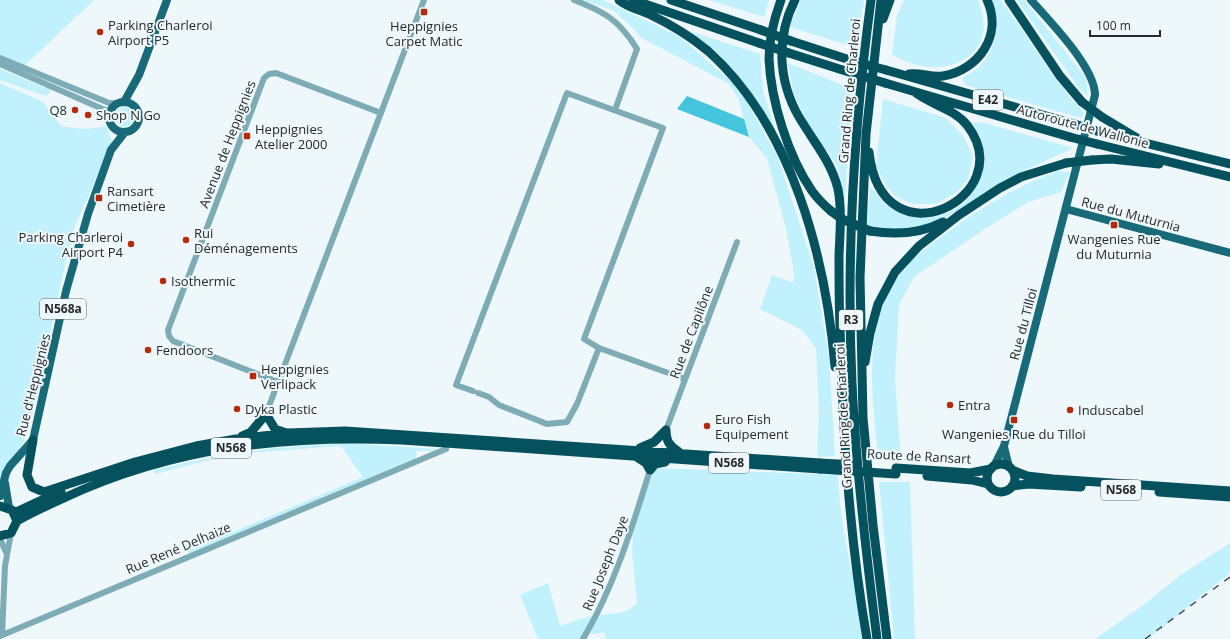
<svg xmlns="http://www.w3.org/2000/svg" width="1230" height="639" font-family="'Open Sans',sans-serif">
<rect width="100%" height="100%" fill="#eef7f9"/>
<!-- green -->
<path fill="#c0f1fc" d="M0 0H94L23 67 0 55Z
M583 0H603L680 37 733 83 745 99 778 158 814 267 829 358 835 456 817 457 819 410 816 348 802 330 760 309 772 275 793 283 794 274 786 229 767 158 749 137 738 98 729 84 640 37 633 28 613 10Z
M709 0H769L764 17Z
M801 0H864L857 48 790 27Z
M904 0H978C1004 61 936 84 892 54L897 16Z
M991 0H1000C1029 37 1052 79 1084 113L1081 118 965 85 962 78C968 74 974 72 979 67 997 50 1000 22 991 0Z
M1017 0H1024L1086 78 1088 96 1079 88Z
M689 31 760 54 763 91 775 130 754 99Z
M788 63 852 89 845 198 838 167 808 125 793 92Z
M0 69 51 90 46 96 0 80Z
M0 83 43 102 61 126C76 129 90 130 106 126L112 142 72 233 28 433 0 486Z
M883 99 946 118 963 136 973 156 968 179 956 193 935 204H912L895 196 886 186 876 166Z
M115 117a10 10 0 1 1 20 0a10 10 0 1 1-20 0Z
M981 122 1073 148 1002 181 964 207 936 223 920 229H876L867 224 870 187C878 196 888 209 900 213 947 232 994 192 982 142 981 136 976 129 972 123Z
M1059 171 1070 172 1061 192 1028 202 986 228 914 277 899 305 895 379 901 461 878 457C874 416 868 367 876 327 881 307 892 282 905 267 915 256 928 247 940 238 977 210 1015 186 1059 171Z
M359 444 437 449 434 451H416V458L189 554 188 551 363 477 341 446 249 453 205 461 155 474 154 470C221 453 289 444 359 444Z
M654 468 838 475C840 530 855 585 866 639H606L604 632 588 635 582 639H538L520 595 548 583 560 626C572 622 585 617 597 615 611 613 628 616 637 602L632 552 633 532Z
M879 482H910L915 639H894Z
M1230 543V573L1148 639H1095L1142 606 1181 575Z"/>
<!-- water -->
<path fill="#45c4dd" d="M687 96 744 119 749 137 677 109Z"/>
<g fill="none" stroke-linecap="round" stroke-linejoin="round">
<!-- minor -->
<path stroke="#7eacb6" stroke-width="6" d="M574 0C605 12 619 20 637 49L615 110
M0 58 109 103H119
M0 64 105 110 110 115
M599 348 685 379
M278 382 173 341 169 336 168 330 264 78 269 74 276 73 381 113
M473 391 456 385 567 93 663 128 584 339 599 348 577 404 567 422 547 424 499 405 489 397 478 393
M266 414 424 0
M666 430 737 242
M0 539 6 552
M2 635 5 566 11 533
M0 636 446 449
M583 639C614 587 632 528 650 470"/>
<!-- major -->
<path stroke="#186a79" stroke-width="8" d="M124 102 139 75 167 0
M109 117a15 15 0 1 1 30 0a15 15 0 1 1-30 0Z
M1066 209 1230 253
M1004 447 1009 467
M994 466 1004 446 1095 95C1095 67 1050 22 1031 0
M5 483 9 508
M0 496 6 473 10 466 33 440 66 291 88 214 111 150 125 132"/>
<!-- highway -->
<path stroke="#05515e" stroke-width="9" d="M619 0C627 7 640 10 649 14 670 24 690 36 708 51 792 126 826 258 835 367
M633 0 759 43
M671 0 761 30
M781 0C774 19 769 39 769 59 771 101 788 156 812 191 817 198 824 205 831 211
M795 0C774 41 779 88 804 125 817 146 832 164 838 189 842 210 840 233 839 255 839 279 839 303 840 327 843 432 849 536 867 639
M871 0C854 126 846 255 852 383 856 468 866 554 877 639
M881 0 866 134 860 278 863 418 873 525 887 639
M1009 0 1060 76 1082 102
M883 19 890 0
M791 41 853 61
M789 53 852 73
M886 70 1074 124
M909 74C920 72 931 78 943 76 979 70 1003 35 987 0
M885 83 1070 137
M1102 117 1137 138
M1100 132 1230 164
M1097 144 1230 177
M869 152C882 268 1022 196 967 125 954 109 932 105 916 93
M1092 160 1111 159 1159 164
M870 231C895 235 920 234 943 222
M865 362 870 333 878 304 895 272 919 246 959 215 1000 188 1021 177 1066 163
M666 430C666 442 670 446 679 452
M242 436 251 432 266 414 275 429 286 433
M33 440 27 475 32 487 44 492 135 462 196 446 236 439 288 433 345 431 820 463
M640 448 654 442 666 430
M638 458 646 463 650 470 655 464 665 462
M987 478a14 14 0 1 1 28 0a14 14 0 1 1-28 0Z
M896 468 970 473 991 469
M1012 470 1027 476 1053 479 1230 491
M927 476 972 480 988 484
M1012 486 1028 484 1081 487
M1159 492 1230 497
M0 506 12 510 17 521 11 533 0 536
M14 513 61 491
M17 521C32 512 49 505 66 497 174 447 284 435 402 440L820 469"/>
<!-- rail -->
<path stroke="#474b4c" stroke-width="1.5" stroke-dasharray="7 7" stroke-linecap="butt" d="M1145 639 1230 577"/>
<!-- highway-bridge -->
<path stroke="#05515e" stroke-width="9" d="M761 30 791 41
M759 43 789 53
M853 61 886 70
M852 73 885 83
M1082 102 1102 117
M1074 124 1100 132
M1070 137 1097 144
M1066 163 1092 160
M831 211 842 219 870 231
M820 463 856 465
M820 469 896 474"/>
</g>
<!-- markers -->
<g fill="#b52a0b" stroke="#eef7f9" stroke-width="1.5">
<rect x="420" y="8" width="8" height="8" rx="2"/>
<circle cx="100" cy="32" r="4"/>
<circle cx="75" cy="110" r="4"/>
<circle cx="88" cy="115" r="4"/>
<rect x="243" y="132" width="8" height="8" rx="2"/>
<rect x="95" y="194" width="8" height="8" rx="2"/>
<rect x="1110" y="221" width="8" height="8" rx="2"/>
<circle cx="186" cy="240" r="4"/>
<circle cx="131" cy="244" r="4"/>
<circle cx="163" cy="281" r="4"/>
<circle cx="148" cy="350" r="4"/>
<rect x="249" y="372" width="8" height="8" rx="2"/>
<circle cx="950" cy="405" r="4"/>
<circle cx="237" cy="409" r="4"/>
<circle cx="1070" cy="410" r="4"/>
<rect x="1010" y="416" width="8" height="8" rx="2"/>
<circle cx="707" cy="426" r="4"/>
</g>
<g text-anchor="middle" stroke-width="4" stroke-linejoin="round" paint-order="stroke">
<!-- shield labels -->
<g fill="#eef7f9" stroke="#636869" stroke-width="1">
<rect x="973" y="90" width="30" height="20" rx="3"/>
<rect x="40" y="299" width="46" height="20" rx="3"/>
<rect x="839" y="310" width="24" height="20" rx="3"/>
<rect x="211" y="438" width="40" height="20" rx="3"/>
<rect x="709" y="453" width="40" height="20" rx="3"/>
<rect x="1101" y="480" width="40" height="20" rx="3"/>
</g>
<g font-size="12" font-weight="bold" fill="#272a2b">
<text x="988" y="104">E42</text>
<text x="63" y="313">N568a</text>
<text x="851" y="324">R3</text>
<text x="231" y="452">N568</text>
<text x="729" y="467">N568</text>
<text x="1121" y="494">N568</text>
</g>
<!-- poi labels -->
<g font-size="13" fill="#272a2b" stroke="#eef7f9" text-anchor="start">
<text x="108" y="30">Parking Charleroi<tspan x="108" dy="15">Airport P5</tspan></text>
<text x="424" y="31" text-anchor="middle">Heppignies<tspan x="424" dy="15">Carpet Matic</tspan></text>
<text x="67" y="115" text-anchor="end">Q8</text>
<text x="96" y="120">Shop N Go</text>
<text x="255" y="134">Heppignies<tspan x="255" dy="15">Atelier 2000</tspan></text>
<text x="107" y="196">Ransart<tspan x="107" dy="15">Cimetière</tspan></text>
<text x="194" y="238">Rui<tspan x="194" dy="15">Déménagements</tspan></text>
<text x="123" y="242" text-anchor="end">Parking Charleroi<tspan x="123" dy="15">Airport P4</tspan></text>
<text x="1114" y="244" text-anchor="middle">Wangenies Rue<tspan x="1114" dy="15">du Muturnia</tspan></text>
<text x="171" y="286">Isothermic</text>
<text x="156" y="355">Fendoors</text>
<text x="261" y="374">Heppignies<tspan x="261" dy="15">Verlipack</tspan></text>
<text x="958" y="410">Entra</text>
<text x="245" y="414">Dyka Plastic</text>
<text x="1078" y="415">Induscabel</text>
<text x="715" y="424">Euro Fish<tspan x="715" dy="15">Equipement</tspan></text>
<text x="1014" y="439" text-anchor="middle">Wangenies Rue du Tilloi</text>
</g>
<!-- street labels -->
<g font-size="13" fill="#272a2b" stroke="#eef7f9">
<text transform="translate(849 91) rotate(-85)" y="5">Grand Ring de Charleroi</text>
<text transform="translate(1083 126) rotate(15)" y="5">Autoroute de Wallonie</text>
<text transform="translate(227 144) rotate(-69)" y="5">Avenue de Heppignies</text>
<text transform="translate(1131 214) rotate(15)" y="5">Rue du Muturnia</text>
<text transform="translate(1023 324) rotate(-75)" y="5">Rue du Tilloi</text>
<text transform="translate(691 332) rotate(-69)" y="5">Rue de Capilône</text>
<text transform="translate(33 385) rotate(-76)" y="5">Rue d'Heppignies</text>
<text transform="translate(843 416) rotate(-93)" y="5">Grand Ring de Charleroi</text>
<text transform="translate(919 456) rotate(3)" y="5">Route de Ransart</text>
<text transform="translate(178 548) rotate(-23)" y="5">Rue René Delhaize</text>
<text transform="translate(605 563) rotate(-68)" y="5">Rue Joseph Daye</text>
</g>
</g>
<!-- scale -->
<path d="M1090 30v6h70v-6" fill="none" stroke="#272a2b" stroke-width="2"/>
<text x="1096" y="30" font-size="12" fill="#272a2b" stroke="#eef7f9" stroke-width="3" paint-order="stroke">100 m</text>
</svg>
